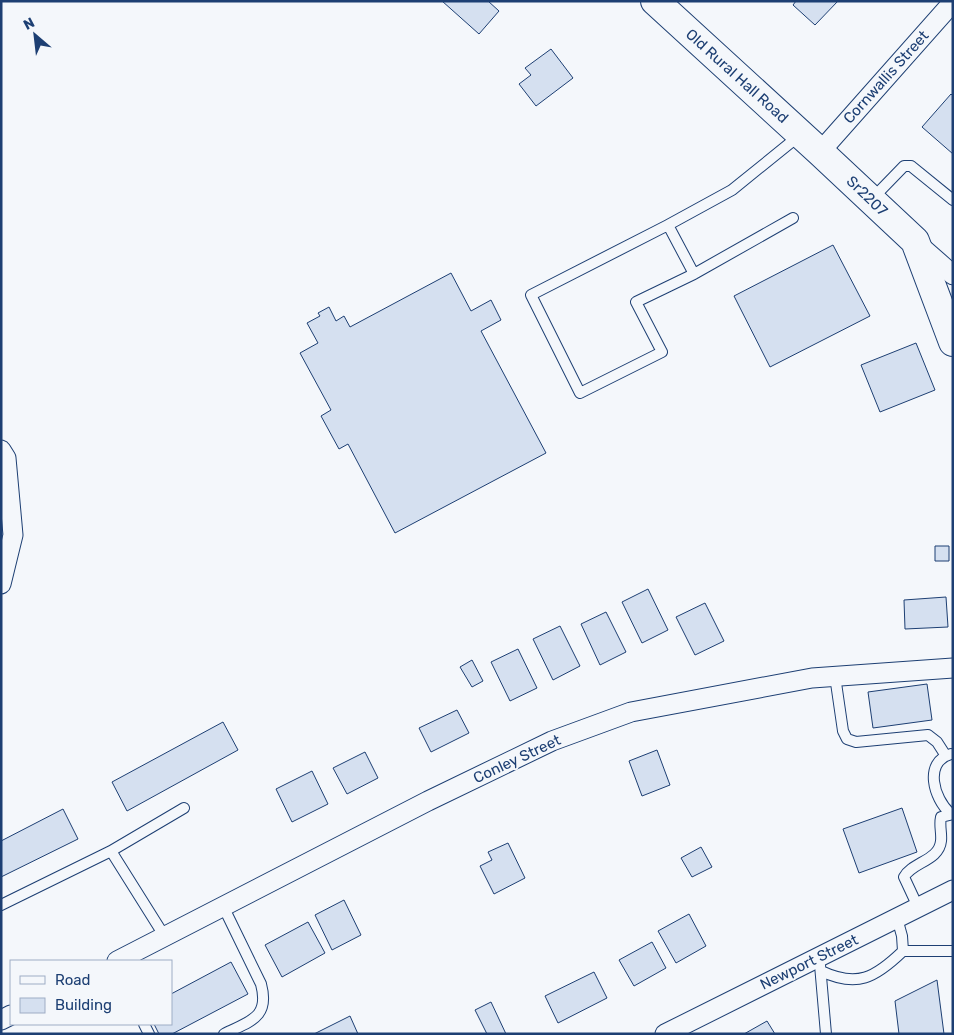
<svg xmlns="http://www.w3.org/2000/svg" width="954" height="1035" font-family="Rubik,sans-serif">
<rect width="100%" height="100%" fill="#f4f7fb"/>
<!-- building -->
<path fill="#d5e0f0" stroke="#1d3f73" d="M442 1H488L499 11 479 34Z
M796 1H838L815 25 793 5Z
M551 49 573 78 536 106 519 84 531 75 525 68Z
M951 94 953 96V154L922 127Z
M833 245 870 316 770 367 734 296Z
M451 273 471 311 491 300 501 320 481 331 546 453 395 533 348 444 339 449 321 416 331 410 300 353 318 343 307 323 320 316 318 313 329 307 336 321 344 316 350 327Z
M916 343 935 390 880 412 861 365Z
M935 546H949V561H935Z
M648 589 668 630 642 643 622 602Z
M946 597 948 627 905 629 904 600Z
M705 603 724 641 695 655 676 617Z
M606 612 626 652 600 665 581 624Z
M560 626 580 666 553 680 533 639Z
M518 649 537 688 510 701 491 662Z
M472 660 483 681 472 687 460 667Z
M927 684 932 720 873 728 868 692Z
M457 710 469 733 431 752 419 728Z
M223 722 238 750 127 811 112 782Z
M657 750 670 785 642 796 629 761Z
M365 752 378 778 347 794 333 768Z
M312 771 328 804 292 822 276 789Z
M902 808 917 852 859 873 843 829Z
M63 809 78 839 1 877V841Z
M508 843 525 878 494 894 480 866 492 860 488 852Z
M701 847 712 867 692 877 681 858Z
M344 900 361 935 332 950 315 915Z
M689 914 706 946 676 963 658 931Z
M308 922 325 953 282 977 265 945Z
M652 942 666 968 634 986 619 960Z
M231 962 248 994 172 1034H159L154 1024H171V994Z
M594 972 607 998 558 1023 545 996Z
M937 980 944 1034H899L895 1001Z
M491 1002 506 1034H487L475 1010Z
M350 1016 358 1034H314Z
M767 1021 775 1034H744Z"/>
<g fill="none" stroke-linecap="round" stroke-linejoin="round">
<!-- lane casing -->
<g stroke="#1d3f73" stroke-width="12">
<path id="lane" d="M872 199 904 166H911L953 200
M793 218 694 274 668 225 732 190 800 135
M668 225 531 295 580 393 662 352 636 302 694 274
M835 676 843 731 847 739 856 742 928 735 937 742 946 756
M950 813C934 799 923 762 951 754
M1 905 111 851
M223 906 261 984C270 1018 250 1021 224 1034
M918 907 904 877C912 862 939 861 941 841 942 833 939 826 941 817L953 814
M165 937 111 851 184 808
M903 951H953
M820 965 826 1034
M821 971C857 988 875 978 903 951L902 936 897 918
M144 1024 149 1034"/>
</g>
<!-- street casing -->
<g stroke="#1d3f73" stroke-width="21">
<path id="street" d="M820 152 953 2
M919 245 953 275
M1 450 6 458 13 535 1 584
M117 961 428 801 552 741 631 712 812 678 953 668
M1 1020 11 1015
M665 1034 953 890"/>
</g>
<!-- secondary casing -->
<g stroke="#1d3f73" stroke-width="30">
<path id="secondary" d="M655 1 820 152 915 241 953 342"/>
</g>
<!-- lane -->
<use href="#lane" stroke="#f4f7fb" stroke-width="10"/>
<!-- street -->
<use href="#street" stroke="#f4f7fb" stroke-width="19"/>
<!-- secondary -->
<use href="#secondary" stroke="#f4f7fb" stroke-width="28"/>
</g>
<g text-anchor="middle" stroke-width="4" stroke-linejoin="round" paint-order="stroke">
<!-- street labels -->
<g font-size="15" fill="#1d3f73" stroke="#f4f7fb">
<text transform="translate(737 76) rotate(42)" y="5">Old Rural Hall Road</text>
<text transform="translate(886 77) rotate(-48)" y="5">Cornwallis Street</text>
<text transform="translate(867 196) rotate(44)" y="5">Sr2207</text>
<text transform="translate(517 759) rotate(-25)" y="5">Conley Street</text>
<text transform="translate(809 962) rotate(-26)" y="5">Newport Street</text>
</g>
</g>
<!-- border -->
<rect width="954" height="1035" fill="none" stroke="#1d3f73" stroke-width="5"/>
<!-- legend -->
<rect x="10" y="960" width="162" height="65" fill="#f4f7fb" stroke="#9eadc5"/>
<rect x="20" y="976" width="25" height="8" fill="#f4f7fb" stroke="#9eadc5"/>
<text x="55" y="985" font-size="15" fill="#1d3f73">Road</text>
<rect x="20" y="998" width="25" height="15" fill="#d5e0f0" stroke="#9eadc5"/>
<text x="55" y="1010" font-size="15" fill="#1d3f73">Building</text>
<!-- north arrow -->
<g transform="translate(35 35) rotate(332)" stroke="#f4f7fb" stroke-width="4" paint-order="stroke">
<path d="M0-4L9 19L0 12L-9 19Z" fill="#1d3f73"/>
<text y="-8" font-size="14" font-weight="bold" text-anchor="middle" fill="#1d3f73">N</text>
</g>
</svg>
